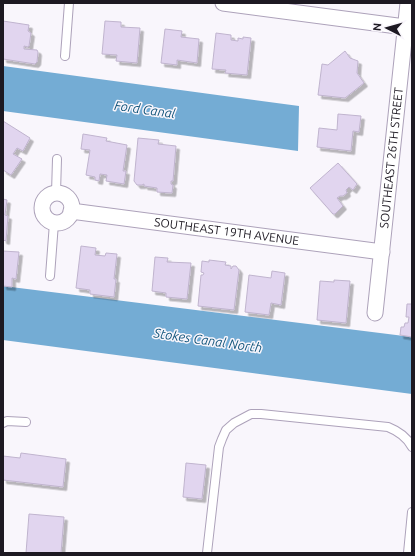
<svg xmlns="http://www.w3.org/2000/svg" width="415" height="556" font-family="Ubuntu,sans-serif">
<defs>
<filter id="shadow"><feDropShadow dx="3.5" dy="3.5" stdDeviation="0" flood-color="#0004"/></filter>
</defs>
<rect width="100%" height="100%" fill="#f9f6fc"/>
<!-- water -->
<path fill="#74acd4" d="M3 66 299 106 298 151 3 111Z
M3 286 412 337V394L3 340Z"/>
<!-- building -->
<path fill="#e1d5ef" stroke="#c0b4ce" filter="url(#shadow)" d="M3 21 29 25 28 31 31 33 29 46 28 47 24 46V49L37 50 38 52 37 62 35 64 3 59Z
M105 21 121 22V27L140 28 137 63 116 61 117 55 102 54Z
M165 29 182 31 181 37 199 39 197 63 177 60V65L161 63Z
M216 33 231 35V40L238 41V38L243 39V37L251 38 247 75 225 73 226 70 212 69Z
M345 51 350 58 358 61 357 73 364 83 345 98 318 95 322 64 328 65Z
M338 114 361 116 359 132 353 131 351 151 317 147 319 128 337 130Z
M3 121 30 138 23 151 17 148 13 154 22 159 11 175 3 170Z
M83 134 107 138 106 141 127 145 123 171H126L124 184 106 181 107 175 100 174 99 181 95 180V177L86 175 90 150 81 149Z
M138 138 159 140 158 144 176 146 173 181H171V184L173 185 172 193 157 192V188L144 186V184L142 185H137L134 181Z
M338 163 357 184 353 190 349 187 346 190 347 193 343 196H340L337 198 343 206 335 214H333L310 188Z
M3 199 7 200 5 215 8 216 6 241 3 240Z
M81 246 96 248 95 255 105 256 106 253 117 254 114 279H116L114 297 90 294V290L76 288Z
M3 251 19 252 16 279 12 278V287L3 286Z
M155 257 168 258 167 262 191 263 187 299 166 297V293L152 291Z
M209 260 226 262 225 265 231 266V269L233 266H236L239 270 234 310 198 306 201 275H203L204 273 201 272 202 261 209 262Z
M272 271 285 273 281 305 271 303 269 315 245 312 249 275 271 278Z
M334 280 350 281 346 323 317 320 320 281 334 282Z
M407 304H412V337L400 335 401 327H404L405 323H408L409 317H406Z
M21 453 66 459 63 487 3 480V456L20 458Z
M186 463 206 465 202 499 183 497Z
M29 514 64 517 61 553H26Z"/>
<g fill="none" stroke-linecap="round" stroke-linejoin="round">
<!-- lane casing -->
<g stroke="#ada2ba" stroke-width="10">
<path id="lane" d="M65 56 69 3
M56 193 57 159
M50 276 54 223
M3 423 7 421 26 422
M207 553 219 447 222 439 226 430 234 423 251 414H261L388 427C398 431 407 437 412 447
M408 553 412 512"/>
</g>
<!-- street casing -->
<g stroke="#ada2ba" stroke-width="17">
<g id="street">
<path d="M223 3 405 27"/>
<circle cx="57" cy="208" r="15"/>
<path id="s1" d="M71 211 382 252"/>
<path id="s2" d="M375 313 408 3"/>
</g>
</g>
<!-- lane -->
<use href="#lane" stroke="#fff" stroke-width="8"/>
<!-- street -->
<use href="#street" stroke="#fff" stroke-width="15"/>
</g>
<g text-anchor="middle" stroke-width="3" stroke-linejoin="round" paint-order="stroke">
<!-- street labels -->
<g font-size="12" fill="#1d1922" stroke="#f9f6fc">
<text dy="4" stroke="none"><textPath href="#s2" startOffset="156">SOUTHEAST 26TH STREET</textPath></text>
<text dy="4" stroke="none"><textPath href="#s1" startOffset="157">SOUTHEAST 19TH AVENUE</textPath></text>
</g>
<!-- water labels -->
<g font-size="13" font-style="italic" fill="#13567c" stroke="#f9f6fc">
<text transform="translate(145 109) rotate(8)" y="5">Ford Canal</text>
<text transform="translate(208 340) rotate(8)" y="5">Stokes Canal North</text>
</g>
</g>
<!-- border -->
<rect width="415" height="556" fill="none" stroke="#1d1922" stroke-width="8"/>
<!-- north arrow -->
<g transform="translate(387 28) rotate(276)" stroke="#f9f6fc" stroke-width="3" paint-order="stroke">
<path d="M0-3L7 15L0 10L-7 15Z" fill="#1d1922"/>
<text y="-6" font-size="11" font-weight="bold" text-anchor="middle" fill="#1d1922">N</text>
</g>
</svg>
